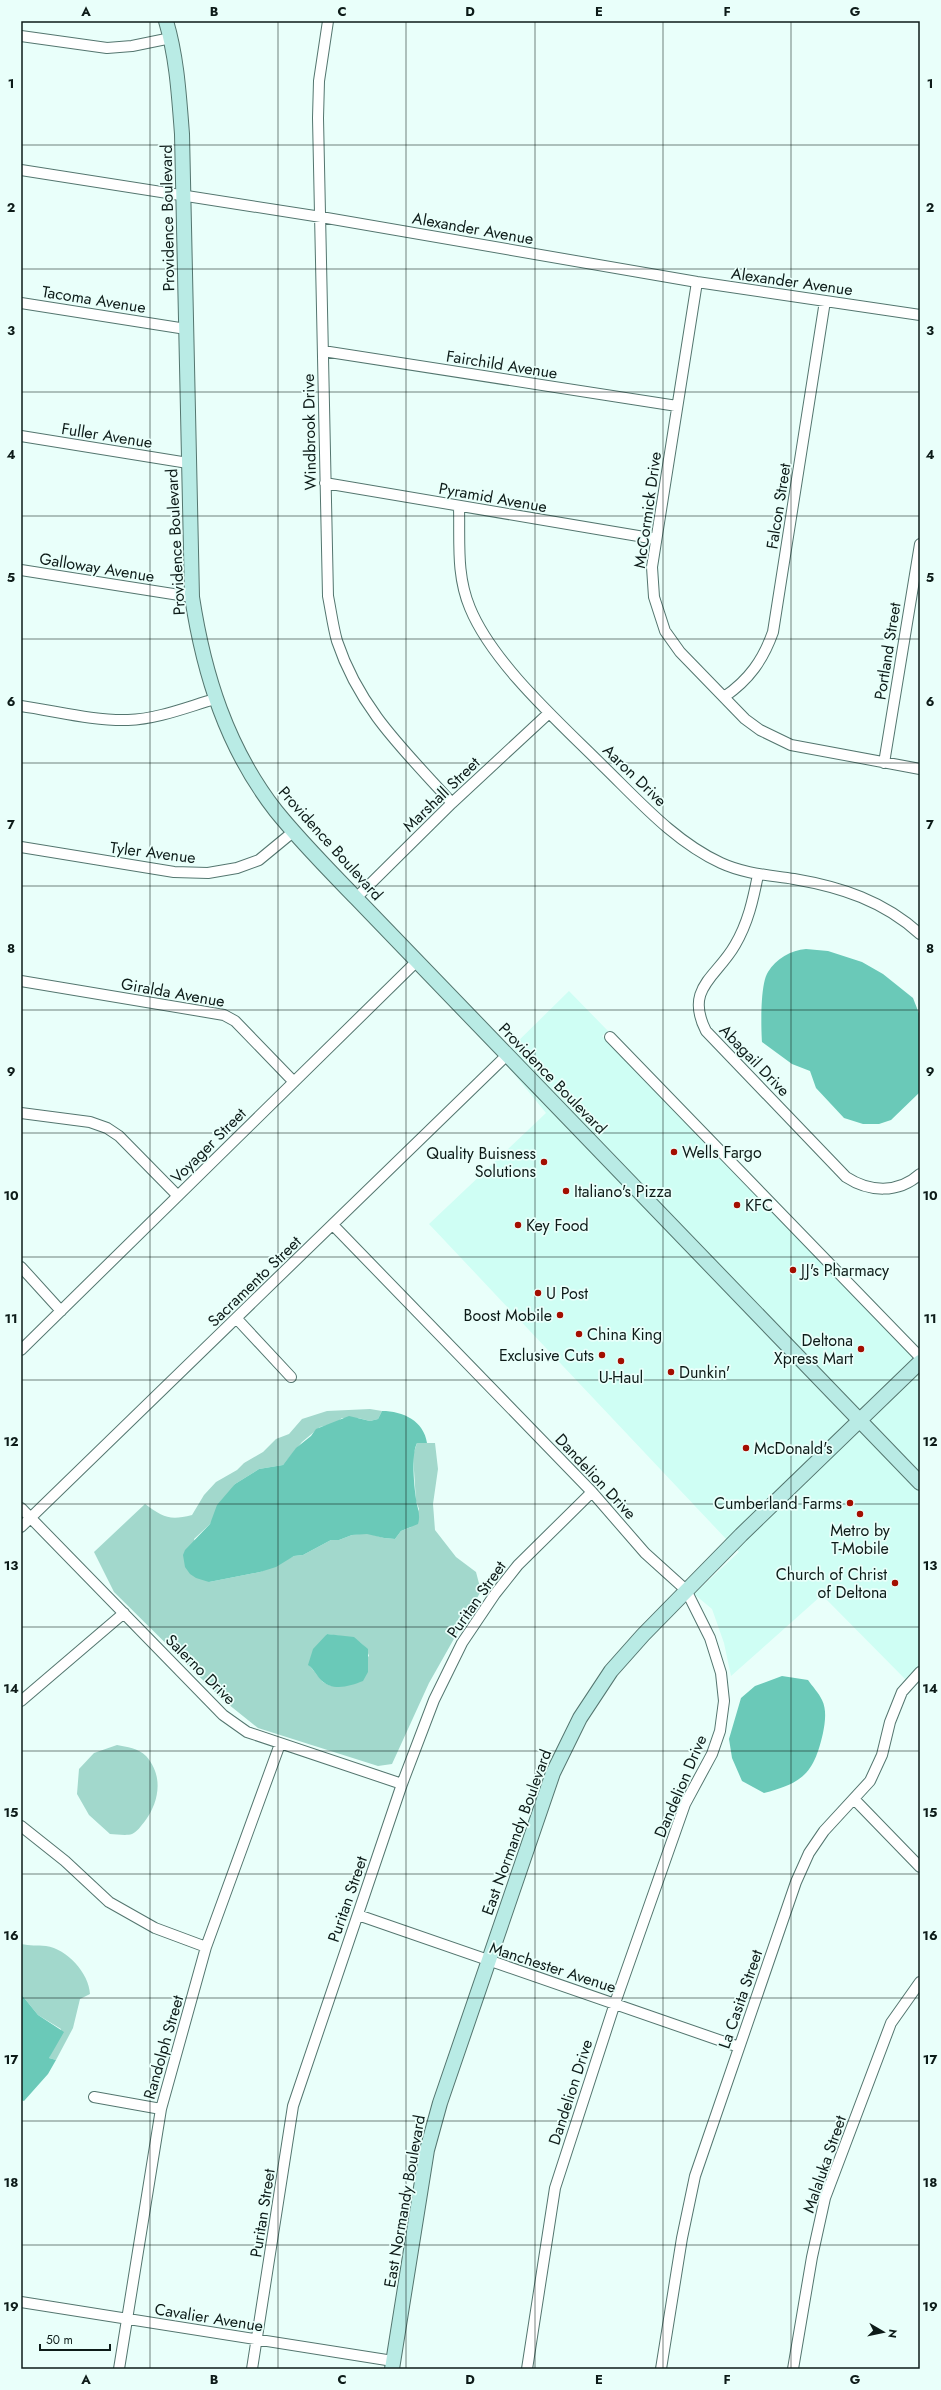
<svg xmlns="http://www.w3.org/2000/svg" width="941" height="2390" font-family="Jost,sans-serif">
<rect width="100%" height="100%" fill="#e9fffa"/>
<!-- built -->
<path fill="#cffef4" d="M569 991 608 1031 602 1036 915 1359 861 1413 509 1050Z
M507 1062 854 1420 728 1541 429 1224 546 1113 506 1064Z
M920 1369V1475L869 1421Z
M861 1428 920 1489V1665L906 1680 822 1595 731 1676 724 1643 712 1609 694 1594 739 1552 735 1548Z"/>
<!-- green -->
<path fill="#a2d8cc" fill-rule="evenodd" d="M370 1409 382 1411 378 1419 370 1421 358 1418H342L336 1423 320 1427 302 1442 283 1465 259 1469 235 1484 210 1524 194 1539 209 1582 260 1572 294 1556 303 1555 331 1540H339L352 1535 367 1533 384 1538 395 1539 401 1531 411 1527 419 1509 416 1501 413 1455 417 1443H435L438 1469 433 1504 435 1530 456 1557 476 1572 481 1591 429 1683 392 1764 378 1766 258 1728 223 1700 114 1592 94 1552 145 1504C163 1517 169 1521 192 1515L204 1495 216 1482 237 1470 244 1463 263 1452 276 1439 289 1434 302 1419 327 1411ZM327 1634C344 1637 364 1636 369 1656L331 1686 323 1682 309 1665Z
M117 1745C127 1747 138 1748 146 1756 164 1776 159 1802 145 1821 141 1826 137 1832 132 1834 126 1836 116 1834 110 1834L89 1815 77 1794 79 1769 94 1753Z
M21 1944C30 1946 37 1945 46 1946 67 1949 89 1973 90 1994L80 1999 73 2028 56 2060 49 2058 61 2029 38 2015 21 1994Z"/>
<!-- water -->
<path fill="#6ac9b8" d="M806 949 828 951 862 962 883 974 913 998 920 1016V1092L891 1120 879 1124H863L844 1118 816 1088 810 1071 792 1064 762 1042C761 1027 760 984 768 972 776 959 791 950 806 949Z
M382 1411C403 1411 424 1421 427 1443H417C411 1455 414 1485 416 1499 417 1508 421 1514 418 1524L401 1531 395 1539 384 1538 367 1534 352 1535 339 1540H331L303 1555 294 1556 276 1567 260 1572 209 1582 196 1578 190 1574 185 1567 183 1555 185 1550 210 1524 217 1505 235 1484 259 1469 283 1465 296 1448 311 1436 316 1429 349 1416 370 1421 378 1419Z
M327 1634 354 1637 368 1649V1672L363 1681C350 1686 333 1692 321 1680 316 1675 314 1669 308 1665L313 1649Z
M782 1676 808 1680C812 1686 819 1693 822 1700 827 1710 825 1723 823 1733 814 1773 803 1783 764 1793L742 1781 732 1758 729 1739 741 1698 755 1686Z
M21 1994 38 2015 64 2032 49 2058 56 2060 48 2074 24 2101 21 2100Z"/>
<g fill="none" stroke-linecap="round" stroke-linejoin="round">
<!-- street casing -->
<g stroke="#54766f" stroke-width="12">
<path id="street" d="M328 21 319 81 318 118 328 596C331 611 333 627 337 641 360 710 405 751 452 803
M21 36 107 48 132 46 171 38
M21 170 321 217 697 282 920 315
M697 282 652 567 654 597 665 631 680 652 745 719 760 730 791 745 920 769
M21 303 186 329
M323 351 677 406
M21 436 188 463
M325 483 656 539
M459 507C460 541 456 575 470 608 493 664 560 723 603 766 639 801 675 842 721 863 745 874 769 875 794 879 841 887 884 901 920 934
M21 570 192 597
M724 697C749 680 763 660 773 632L825 301
M21 706C56 711 93 721 128 720 158 719 187 707 215 699
M884 763 920 544
M21 847 174 872 208 873 237 868 259 860 293 832
M758 875C753 900 748 923 735 945 717 977 684 988 706 1031L846 1177C869 1192 898 1194 920 1174
M356 898 452 803 549 713
M21 981 224 1015 235 1021 294 1082
M610 1037 920 1357
M21 1113 90 1122 107 1128 119 1136 178 1196
M333 1225 592 1492 645 1553 686 1590 710 1638 721 1673 724 1701 720 1731 712 1754 685 1804 615 2003 555 2188 527 2369
M21 1267 61 1311
M237 1319 291 1377
M21 1350 416 962
M21 1508 223 1715 247 1732 402 1784
M21 1527 507 1055
M21 1701 124 1613
M855 1800 920 1867
M21 1826 65 1861 109 1902 155 1928 206 1947
M358 1915 739 2047
M94 2097 161 2109
M21 2302 393 2361
M119 2369 161 2109 206 1947 280 1744
M252 2369 293 2106 402 1784 434 1700 462 1643 495 1594 518 1565 592 1492
M661 2369 682 2238 695 2176 796 1882 809 1853 824 1831 870 1781 882 1755 890 1722 902 1692 920 1672
M793 2369 812 2257 825 2198 891 2023 920 1982"/>
</g>
<!-- secondary casing -->
<g stroke="#54766f" stroke-width="16">
<path id="secondary" d="M166 21C177 58 179 96 182 134L192 597C204 675 227 748 276 811 301 842 329 870 356 898L920 1483
M392 2369 427 2150 440 2103 553 1773 580 1718 611 1671 643 1635 741 1535 920 1362"/>
</g>
<!-- street -->
<use href="#street" stroke="#fff" stroke-width="10"/>
<!-- secondary -->
<use href="#secondary" stroke="#b9ebe5" stroke-width="14"/>
</g>
<!-- grid -->
<path fill="none" stroke="#0d1b18" stroke-width="1" stroke-opacity="0.55" d="M150 21V2369M278 21V2369M406 21V2369M535 21V2369M663 21V2369M791 21V2369M21 145H920M21 269H920M21 392H920M21 516H920M21 639H920M21 763H920M21 886H920M21 1010H920M21 1133H920M21 1257H920M21 1380H920M21 1504H920M21 1627H920M21 1751H920M21 1874H920M21 1998H920M21 2121H920M21 2245H920"/>
<!-- markers -->
<g fill="#a30e00" stroke="#e9fffa" stroke-width="1.5">
<circle cx="674" cy="1152" r="4"/>
<circle cx="544" cy="1162" r="4"/>
<circle cx="566" cy="1191" r="4"/>
<circle cx="737" cy="1205" r="4"/>
<circle cx="518" cy="1225" r="4"/>
<circle cx="793" cy="1270" r="4"/>
<circle cx="538" cy="1293" r="4"/>
<circle cx="560" cy="1315" r="4"/>
<circle cx="579" cy="1334" r="4"/>
<circle cx="861" cy="1349" r="4"/>
<circle cx="602" cy="1355" r="4"/>
<circle cx="621" cy="1361" r="4"/>
<circle cx="671" cy="1372" r="4"/>
<circle cx="746" cy="1448" r="4"/>
<circle cx="850" cy="1503" r="4"/>
<circle cx="860" cy="1514" r="4"/>
<circle cx="895" cy="1583" r="4"/>
</g>
<g text-anchor="middle" stroke-width="3.5" stroke-linejoin="round" paint-order="stroke">
<!-- street labels -->
<g font-size="16" fill="#0d1b18" stroke="#e9fffa">
<text transform="translate(167 218) rotate(-91)" y="6">Providence Boulevard</text>
<text transform="translate(473 228) rotate(10)" y="6">Alexander Avenue</text>
<text transform="translate(792 281) rotate(8)" y="6">Alexander Avenue</text>
<text transform="translate(94 299) rotate(9)" y="6">Tacoma Avenue</text>
<text transform="translate(502 364) rotate(9)" y="6">Fairchild Avenue</text>
<text transform="translate(309 432) rotate(-91)" y="6">Windbrook Drive</text>
<text transform="translate(107 435) rotate(9)" y="6">Fuller Avenue</text>
<text transform="translate(493 497) rotate(10)" y="6">Pyramid Avenue</text>
<text transform="translate(778 506) rotate(-81)" y="6">Falcon Street</text>
<text transform="translate(647 510) rotate(-82)" y="6">McCormick Drive</text>
<text transform="translate(175 542) rotate(-93)" y="6">Providence Boulevard</text>
<text transform="translate(97 567) rotate(9)" y="6">Galloway Avenue</text>
<text transform="translate(887 651) rotate(-81)" y="6">Portland Street</text>
<text transform="translate(635 775) rotate(44)" y="6">Aaron Drive</text>
<text transform="translate(441 794) rotate(-44)" y="6">Marshall Street</text>
<text transform="translate(331 843) rotate(48)" y="6">Providence Boulevard</text>
<text transform="translate(153 852) rotate(7)" y="6">Tyler Avenue</text>
<text transform="translate(173 992) rotate(10)" y="6">Giralda Avenue</text>
<text transform="translate(755 1060) rotate(46)" y="6">Abagail Drive</text>
<text transform="translate(553 1078) rotate(46)" y="6">Providence Boulevard</text>
<text transform="translate(208 1145) rotate(-45)" y="6">Voyager Street</text>
<text transform="translate(254 1281) rotate(-44)" y="6">Sacramento Street</text>
<text transform="translate(596 1476) rotate(47)" y="6">Dandelion Drive</text>
<text transform="translate(476 1599) rotate(-55)" y="6">Puritan Street</text>
<text transform="translate(201 1669) rotate(45)" y="6">Salerno Drive</text>
<text transform="translate(680 1786) rotate(-67)" y="6">Dandelion Drive</text>
<text transform="translate(516 1832) rotate(-70)" y="6">East Normandy Boulevard</text>
<text transform="translate(347 1899) rotate(-71)" y="6">Puritan Street</text>
<text transform="translate(553 1967) rotate(18)" y="6">Manchester Avenue</text>
<text transform="translate(740 1999) rotate(-71)" y="6">La Casita Street</text>
<text transform="translate(163 2047) rotate(-74)" y="6">Randolph Street</text>
<text transform="translate(570 2092) rotate(-72)" y="6">Dandelion Drive</text>
<text transform="translate(824 2164) rotate(-71)" y="6">Malaluka Street</text>
<text transform="translate(404 2201) rotate(-80)" y="6">East Normandy Boulevard</text>
<text transform="translate(262 2213) rotate(-81)" y="6">Puritan Street</text>
<text transform="translate(209 2317) rotate(9)" y="6">Cavalier Avenue</text>
</g>
<!-- poi labels -->
<g font-size="16" fill="#0d1b18" stroke="#e9fffa" text-anchor="start">
<text x="682" y="1158">Wells Fargo</text>
<text x="536" y="1159" text-anchor="end">Quality Buisness<tspan x="536" dy="18">Solutions</tspan></text>
<text x="574" y="1197">Italiano's Pizza</text>
<text x="745" y="1211">KFC</text>
<text x="526" y="1231">Key Food</text>
<text x="801" y="1276">JJ's Pharmacy</text>
<text x="546" y="1299">U Post</text>
<text x="552" y="1321" text-anchor="end">Boost Mobile</text>
<text x="587" y="1340">China King</text>
<text x="853" y="1346" text-anchor="end">Deltona<tspan x="853" dy="18">Xpress Mart</tspan></text>
<text x="594" y="1361" text-anchor="end">Exclusive Cuts</text>
<text x="679" y="1378">Dunkin'</text>
<text x="621" y="1383" text-anchor="middle">U-Haul</text>
<text x="754" y="1454">McDonald's</text>
<text x="842" y="1509" text-anchor="end">Cumberland Farms</text>
<text x="860" y="1536" text-anchor="middle">Metro by<tspan x="860" dy="18">T-Mobile</tspan></text>
<text x="887" y="1580" text-anchor="end">Church of Christ<tspan x="887" dy="18">of Deltona</tspan></text>
</g>
</g>
<!-- border -->
<rect width="941" height="2390" fill="none" stroke="#e9fffa" stroke-width="44"/>
<!-- north arrow -->
<g transform="translate(883 2332) rotate(99)" stroke="#e9fffa" stroke-width="3" paint-order="stroke">
<path d="M0-3L7 15L0 10L-7 15Z" fill="#0d1b18"/>
<text y="-6" font-size="11" font-weight="bold" text-anchor="middle" fill="#0d1b18">N</text>
</g>
<!-- scale -->
<path d="M40 2344v6h70v-6" fill="none" stroke="#0d1b18" stroke-width="2"/>
<text x="46" y="2344" font-size="12" fill="#0d1b18" stroke="#e9fffa" stroke-width="3" paint-order="stroke">50 m</text>
<rect x="22" y="22" width="897" height="2346" fill="none" stroke="#0d1b18" stroke-width="1.5"/>
<g font-size="13" text-anchor="middle" font-weight="bold" fill="#0d1b18">
<text x="86" y="16">A</text>
<text x="214" y="16">B</text>
<text x="342" y="16">C</text>
<text x="470" y="16">D</text>
<text x="599" y="16">E</text>
<text x="727" y="16">F</text>
<text x="855" y="16">G</text>
<text x="11" y="88">1</text>
<text x="930" y="88">1</text>
<text x="11" y="212">2</text>
<text x="930" y="212">2</text>
<text x="11" y="335">3</text>
<text x="930" y="335">3</text>
<text x="11" y="459">4</text>
<text x="930" y="459">4</text>
<text x="11" y="582">5</text>
<text x="930" y="582">5</text>
<text x="11" y="706">6</text>
<text x="930" y="706">6</text>
<text x="11" y="829">7</text>
<text x="930" y="829">7</text>
<text x="11" y="953">8</text>
<text x="930" y="953">8</text>
<text x="11" y="1076">9</text>
<text x="930" y="1076">9</text>
<text x="11" y="1200">10</text>
<text x="930" y="1200">10</text>
<text x="11" y="1323">11</text>
<text x="930" y="1323">11</text>
<text x="11" y="1446">12</text>
<text x="930" y="1446">12</text>
<text x="11" y="1570">13</text>
<text x="930" y="1570">13</text>
<text x="11" y="1693">14</text>
<text x="930" y="1693">14</text>
<text x="11" y="1817">15</text>
<text x="930" y="1817">15</text>
<text x="11" y="1940">16</text>
<text x="930" y="1940">16</text>
<text x="11" y="2064">17</text>
<text x="930" y="2064">17</text>
<text x="11" y="2187">18</text>
<text x="930" y="2187">18</text>
<text x="11" y="2311">19</text>
<text x="930" y="2311">19</text>
<text x="86" y="2384">A</text>
<text x="214" y="2384">B</text>
<text x="342" y="2384">C</text>
<text x="470" y="2384">D</text>
<text x="599" y="2384">E</text>
<text x="727" y="2384">F</text>
<text x="855" y="2384">G</text>
</g>
</svg>
